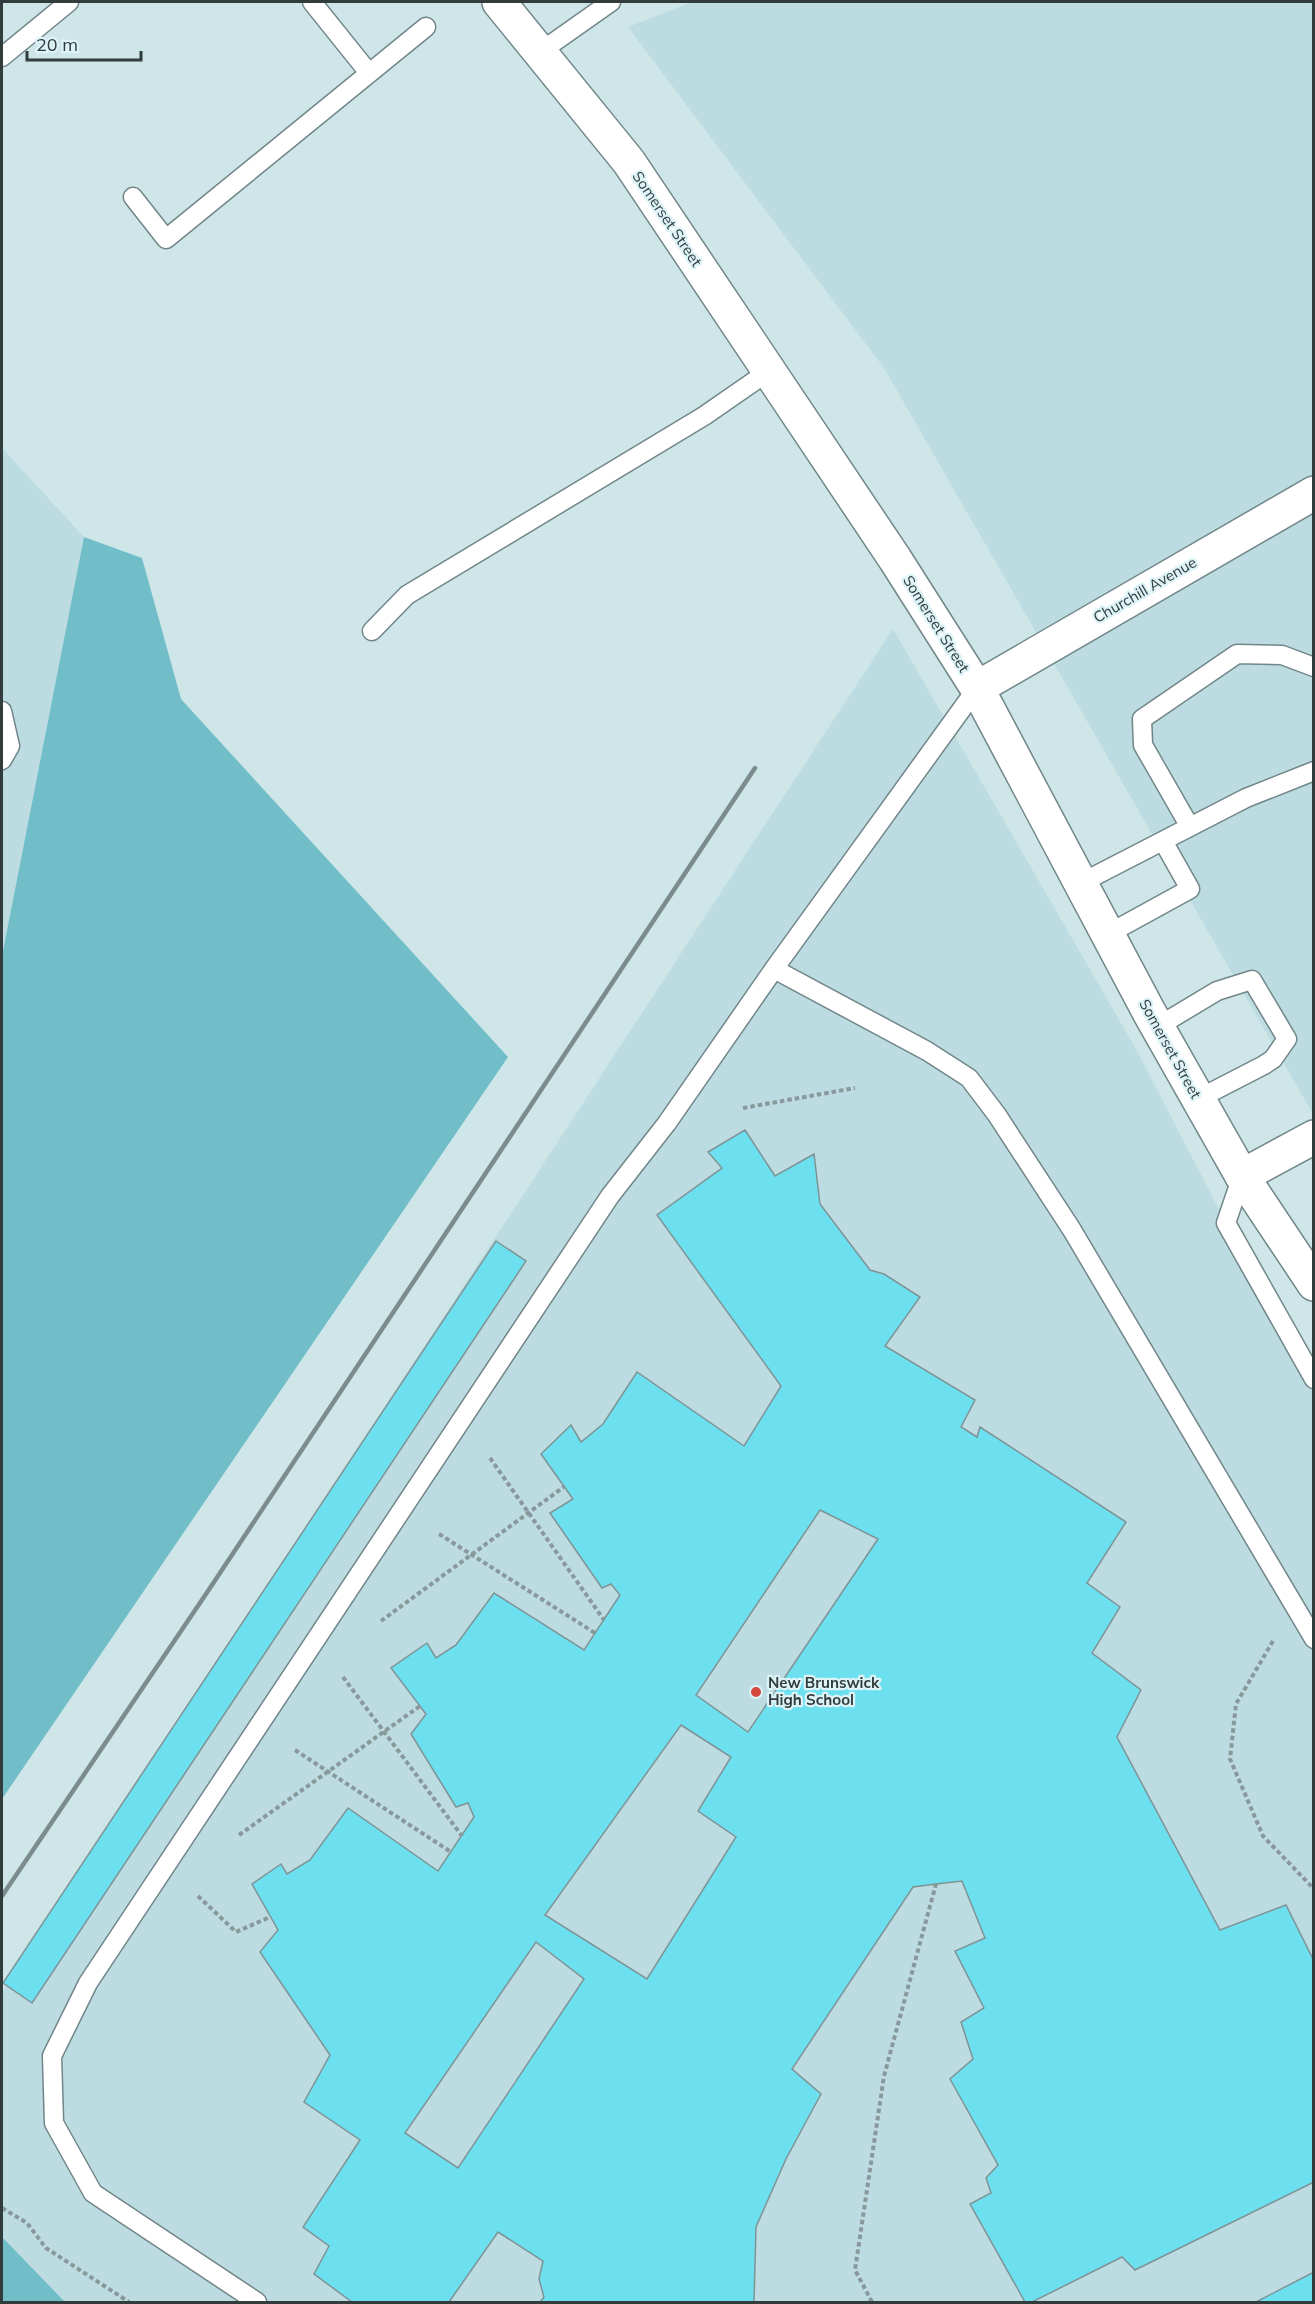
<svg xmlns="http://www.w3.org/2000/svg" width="1315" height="2304" font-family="Mulish,sans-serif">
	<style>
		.built { fill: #bcdce1 }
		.green { fill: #71bec9 }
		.building { fill: #6de0f0; stroke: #7e9396; stroke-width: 1.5; fill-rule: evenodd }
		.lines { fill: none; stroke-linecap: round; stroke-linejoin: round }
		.lane-casing { stroke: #718689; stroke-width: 21 }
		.street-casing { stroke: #718689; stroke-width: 36 }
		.secondary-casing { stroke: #718689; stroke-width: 36 }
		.path { stroke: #88999b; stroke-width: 4; stroke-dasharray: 4.5 3; stroke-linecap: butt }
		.lane { stroke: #fff; stroke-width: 18 }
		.street { stroke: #fff; stroke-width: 33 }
		.secondary { stroke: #fff; stroke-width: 33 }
		.rail { stroke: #7c8c8e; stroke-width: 4.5 }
		.poi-dot { fill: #d6483e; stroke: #dcf3f7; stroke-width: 2 }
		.labels { text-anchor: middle; stroke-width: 4.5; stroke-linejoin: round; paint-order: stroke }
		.street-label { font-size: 15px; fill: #333c3d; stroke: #dcf3f7 }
		.poi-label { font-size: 15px; font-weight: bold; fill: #333c3d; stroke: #dcf3f7; text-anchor: start }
	</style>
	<rect width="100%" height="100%" fill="#cfe6e9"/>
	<path class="built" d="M 692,2 L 1313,2 L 1313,1114 L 884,368 L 628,27 Z
		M 2,448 L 84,537 L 2,956 Z
		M 893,629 L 1136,1049 L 1313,1391 L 1313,2302 L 2,2302 L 2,1992 Z"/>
	<path class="green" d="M 84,537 L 142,558 L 181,699 L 508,1057 L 2,1799 L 2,956 Z
		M 2,2237 L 65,2302 L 2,2302 Z"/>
	<path class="building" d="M 745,1130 L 775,1176 L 814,1154 L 820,1204 L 870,1270 L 884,1274 L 920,1297 L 885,1346 L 975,1400 L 961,1427 L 977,1437 L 980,1427 L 1126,1522 L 1087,1583 L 1120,1607 L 1092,1653 L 1141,1690 L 1117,1737 L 1220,1930 L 1286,1905 L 1314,1961 L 1314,2182 L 1135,2270 L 1122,2257 L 1032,2302 L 1025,2302 L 970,2204 L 991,2193 L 986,2178 L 998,2165 L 950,2079 L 973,2059 L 961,2022 L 984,2008 L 955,1951 L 985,1938 L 962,1881 L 936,1884 L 913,1887 L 792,2069 L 821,2094 L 786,2159 L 756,2227 L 754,2302 L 540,2302 L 544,2297 L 539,2279 L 543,2261 L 498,2232 L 449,2302 L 352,2302 L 314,2274 L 329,2246 L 303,2227 L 360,2140 L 304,2102 L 330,2055 L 260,1952 L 278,1930 L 252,1884 L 281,1864 L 287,1874 L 310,1860 L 348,1808 L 438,1871 L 474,1817 L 468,1803 L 456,1807 L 411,1734 L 426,1714 L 391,1668 L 427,1643 L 436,1658 L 456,1645 L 494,1593 L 584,1650 L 620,1595 L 611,1584 L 602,1588 L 550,1513 L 573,1499 L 541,1454 L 571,1425 L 581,1442 L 603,1424 L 637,1372 L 744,1446 L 781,1386 L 657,1215 L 722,1168 L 708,1152 ZM 820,1510 L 878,1539 L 748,1732 L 696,1695 ZM 681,1725 L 731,1757 L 698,1811 L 736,1837 L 647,1979 L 545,1915 ZM 536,1942 L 584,1979 L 458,2168 L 405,2133 Z
		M 496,1241 L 526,1261 L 32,2003 L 3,1983 Z
		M 1314,2272 L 1314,2302 L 1256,2302 Z"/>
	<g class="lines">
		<defs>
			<path id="lane" d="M 312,2 L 369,73
				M 540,52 L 611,2
				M 2,57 L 69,2
				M 133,197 L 166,239 L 426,27
				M 372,631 L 407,595 L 704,416 L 769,371
				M 2,711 L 10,746 L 2,760
				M 1190,827 L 1143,745 L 1142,719 L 1237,654 L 1282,655 L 1314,667
				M 1081,883 L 1246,798 L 1314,771
				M 1108,934 L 1190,889 L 1163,841
				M 774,969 L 927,1051 L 969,1078 L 997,1115 L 1072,1230 L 1314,1639
				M 1157,1027 L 1217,991 L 1252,980 L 1287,1039 L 1273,1059 L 1264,1065 L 1198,1099
				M 1242,1176 L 1226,1223 L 1314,1379
				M 257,2302 L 93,2193 L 54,2123 L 52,2056 L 88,1983 L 610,1196 L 667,1123 L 774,969 L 977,688"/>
			<path id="street" d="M 977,688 L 1314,493
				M 1242,1176 L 1314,1137"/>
			<path id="secondary" d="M 499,2 L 629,162 L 895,559 L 977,688 L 1149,1012 L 1242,1176 L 1314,1284"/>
		</defs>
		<use href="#lane" class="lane-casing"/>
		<use href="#street" class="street-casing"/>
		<use href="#secondary" class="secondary-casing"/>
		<path class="path" d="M 743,1108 L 855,1088
			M 490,1458 L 604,1620
			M 439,1534 L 595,1633
			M 381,1621 L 565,1486
			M 1273,1641 L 1236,1704 L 1230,1759 L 1263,1836 L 1314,1889
			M 343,1677 L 462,1836
			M 295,1750 L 451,1852
			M 239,1835 L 420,1706
			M 198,1896 L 236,1932 L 270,1917
			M 2,2208 L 27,2223 L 46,2248 L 129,2302
			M 872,2302 L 855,2270 L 884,2076 L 936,1884"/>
		<use href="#lane" class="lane"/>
		<use href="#street" class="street"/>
		<use href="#secondary" class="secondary"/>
		<path class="rail" d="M 2,1896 L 206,1594 L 755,768"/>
	</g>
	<circle class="poi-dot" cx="756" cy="1692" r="6"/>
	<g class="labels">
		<g class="street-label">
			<text transform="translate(667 219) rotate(56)" y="5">Somerset Street</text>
			<text transform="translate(1145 590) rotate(-30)" y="5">Churchill Avenue</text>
			<text transform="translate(936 624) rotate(58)" y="5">Somerset Street</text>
			<text transform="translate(1170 1049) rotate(61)" y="5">Somerset Street</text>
		</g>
		<g class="poi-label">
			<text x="768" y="1688">New Brunswick<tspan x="768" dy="17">High School</tspan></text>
		</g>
	</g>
	<rect width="1315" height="2304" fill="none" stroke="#333c3d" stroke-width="6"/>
	<path d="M27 51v9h114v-9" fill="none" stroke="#333c3d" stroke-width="3"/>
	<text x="36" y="51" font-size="18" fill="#333c3d" stroke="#dcf3f7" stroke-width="4.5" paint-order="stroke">20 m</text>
</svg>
